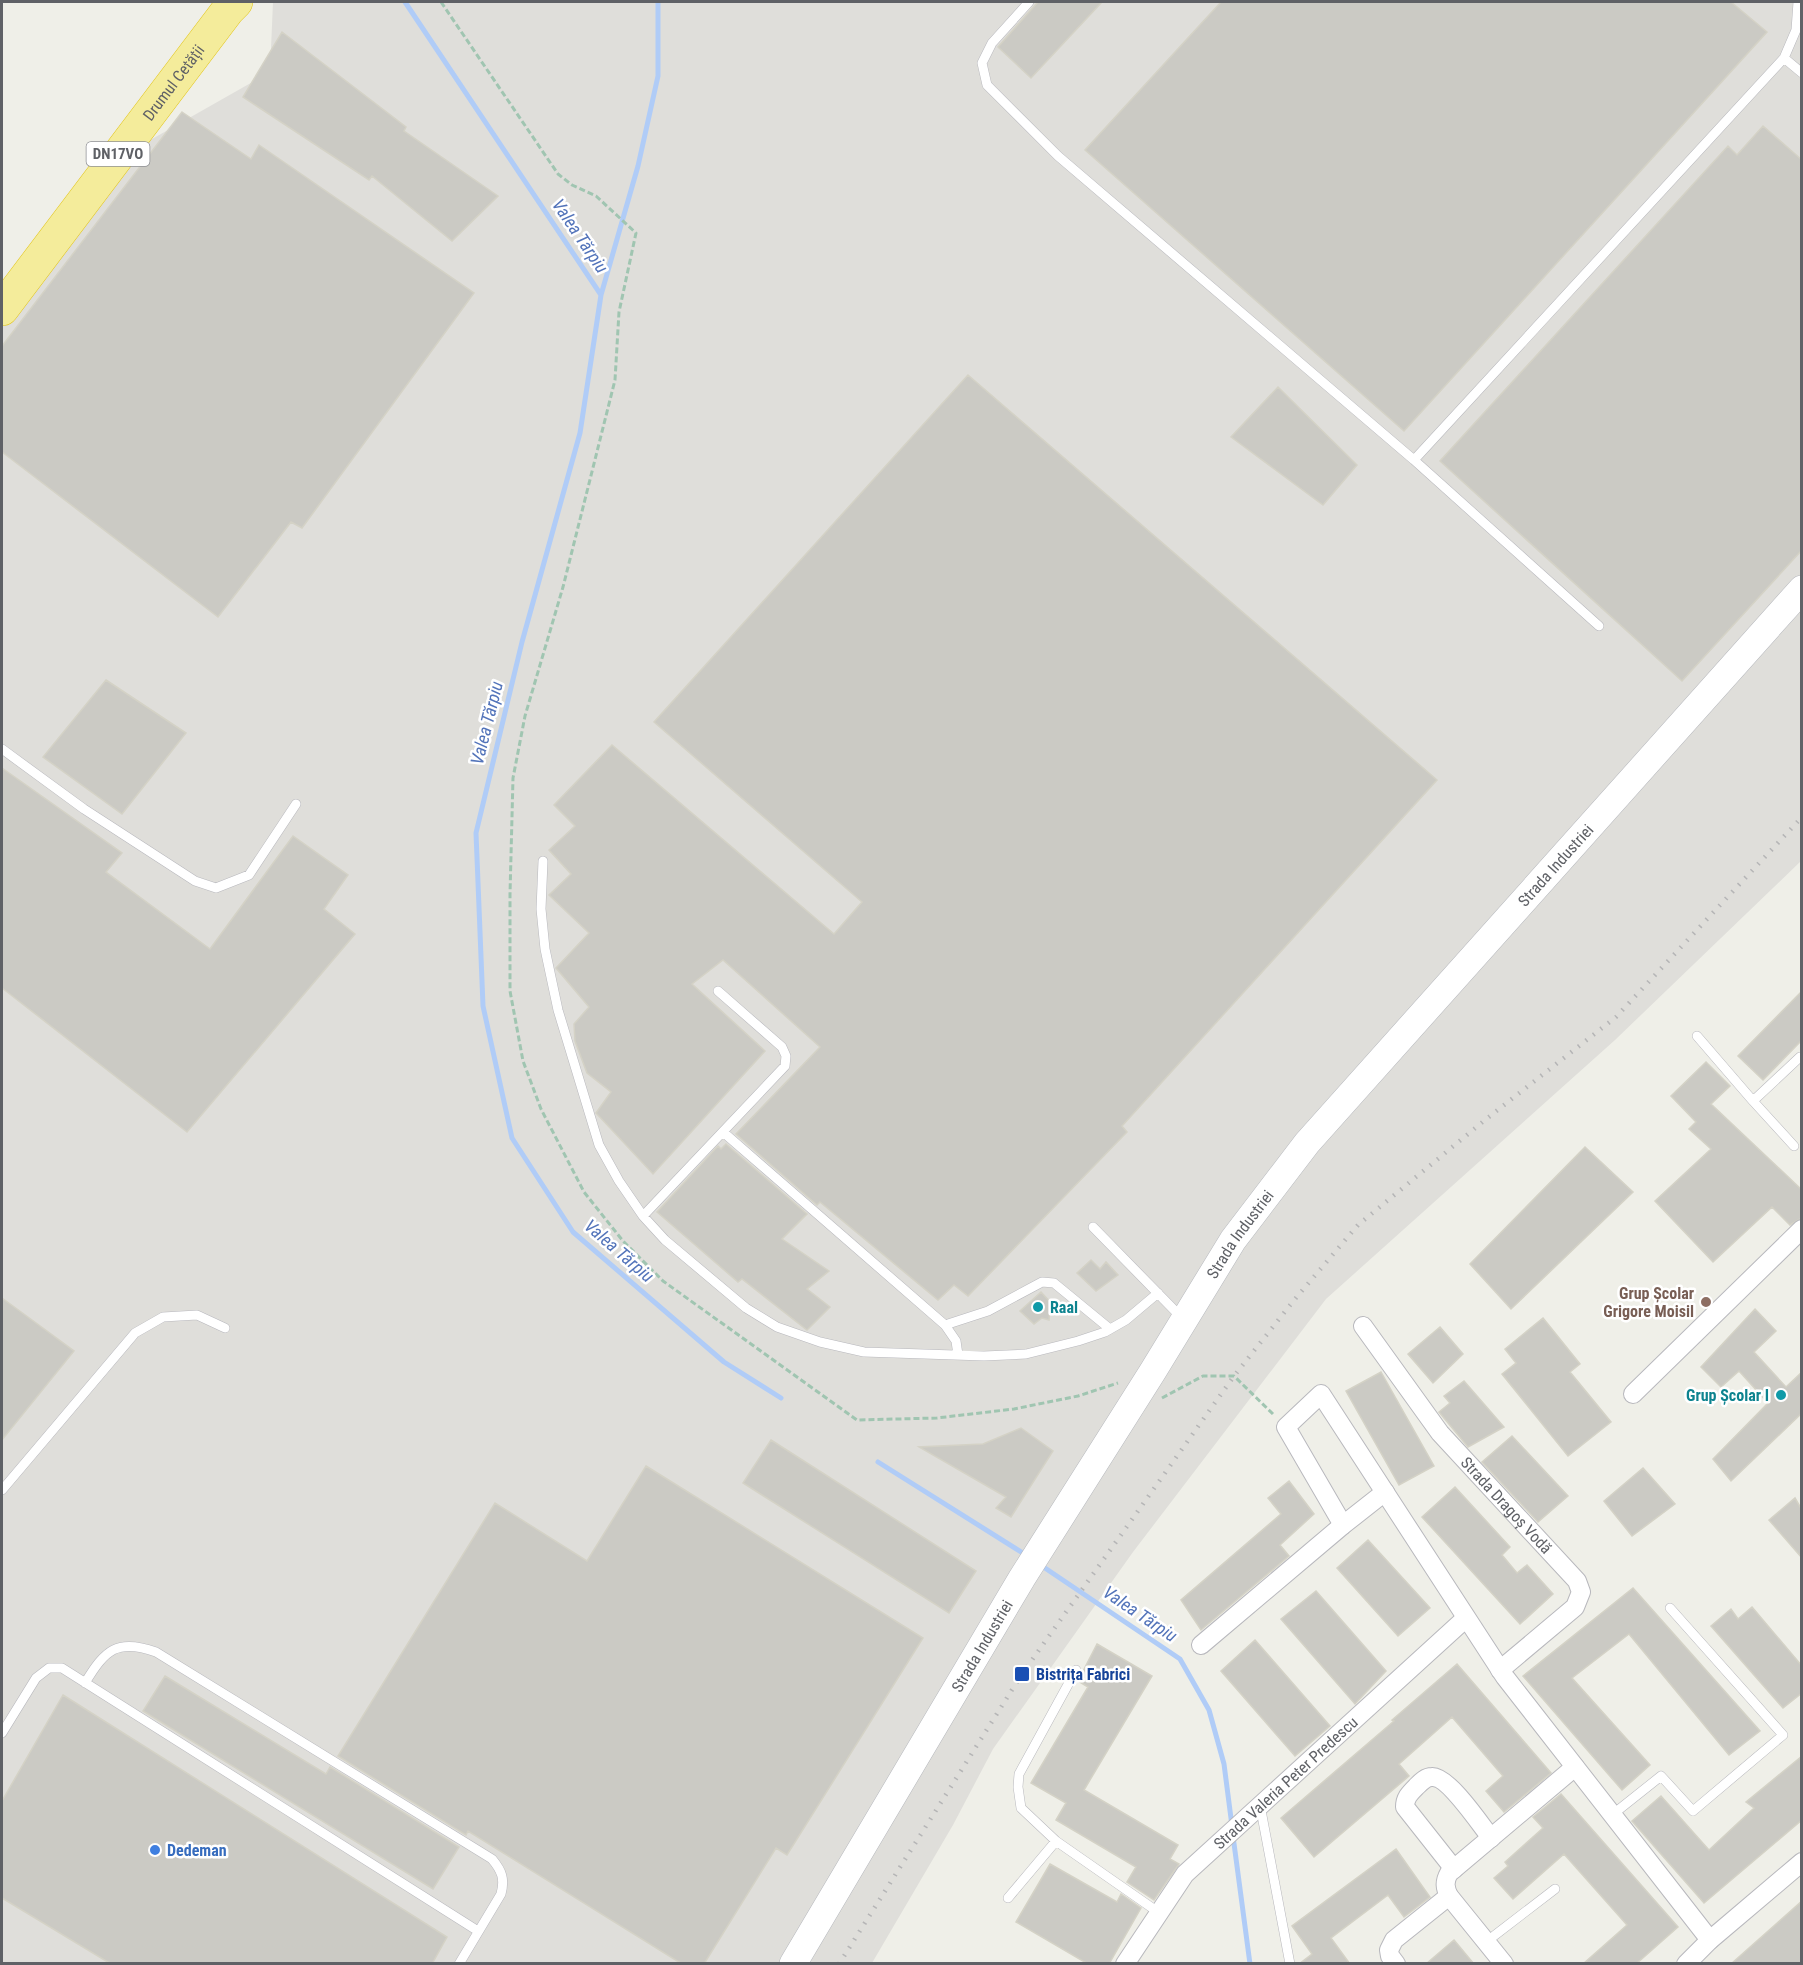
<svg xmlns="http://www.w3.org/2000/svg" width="1803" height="1965" font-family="'Roboto Condensed',sans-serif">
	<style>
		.industrial { fill: #dfdeda }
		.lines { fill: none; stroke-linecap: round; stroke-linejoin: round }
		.stream { stroke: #b0ccf7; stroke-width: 5 }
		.building { fill: #cbcac4; stroke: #d4d2c6; stroke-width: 1.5 }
		.lane-casing { stroke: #b8b8bd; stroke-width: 10 }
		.street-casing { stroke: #b8b8bd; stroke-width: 20 }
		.secondary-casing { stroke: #b6b8bd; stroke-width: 28 }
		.highway-casing { stroke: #e2c416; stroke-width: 34 }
		.path { stroke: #a0c5b1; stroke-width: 3; stroke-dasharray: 6 3; stroke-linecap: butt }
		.lane { stroke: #fff; stroke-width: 9 }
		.street { stroke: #fff; stroke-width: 18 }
		.secondary { stroke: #fff; stroke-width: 27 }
		.highway { stroke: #f4ec9b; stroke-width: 33 }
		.rail { stroke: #b5b5b6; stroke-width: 4.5; stroke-dasharray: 1.5 8; stroke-linecap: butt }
		.education-dot { fill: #8d6e63; stroke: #fff; stroke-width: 2 }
		.culture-dot { fill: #0f9aa8; stroke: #fff; stroke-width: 2 }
		.transit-dot { fill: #1a4fb4; stroke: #fff; stroke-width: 2 }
		.shop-dot { fill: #3f7fe0; stroke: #fff; stroke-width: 2 }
		.labels { text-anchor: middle; stroke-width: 5; stroke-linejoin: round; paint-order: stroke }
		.shield { fill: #fff; stroke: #8f9094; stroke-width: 1.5 }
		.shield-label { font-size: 15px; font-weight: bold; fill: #5f6166 }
		.street-label { font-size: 16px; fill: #5f6166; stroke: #fff }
		.education-label { font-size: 16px; font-weight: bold; fill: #785e54; stroke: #fff; text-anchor: end }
		.culture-label { font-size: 16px; font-weight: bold; fill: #0d838f; stroke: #fff; text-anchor: start }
		.transit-label { font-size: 16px; font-weight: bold; fill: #164399; stroke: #fff; text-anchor: start }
		.shop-label { font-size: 16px; font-weight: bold; fill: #366cbe; stroke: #fff; text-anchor: start }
		.water-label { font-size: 18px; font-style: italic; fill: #5374ba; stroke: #fff }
	</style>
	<rect width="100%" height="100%" fill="#efefe8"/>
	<path class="industrial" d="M 273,2 L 1801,2 L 1801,861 L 1615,1040 L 1326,1299 L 1133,1552 L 993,1749 L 953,1825 L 872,1963 L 2,1964 L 2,287 L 101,168 L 270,72 Z"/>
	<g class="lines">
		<path class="stream" d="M 405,2 L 601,295 L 580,433 L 522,642 L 476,833 L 483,1006 L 512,1138 L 573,1232 L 724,1362 L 781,1398
			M 601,295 L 638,166 L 658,76 L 658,2
			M 878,1462 L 1026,1555
			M 1039,1564 L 1180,1659 L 1209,1710 L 1224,1764 L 1232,1826
			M 1233,1836 L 1250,1964"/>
	</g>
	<path class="building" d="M 1038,2 L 1102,2 L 1031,78 L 998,47 Z
		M 1221,2 L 1731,2 L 1767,32 L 1404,431 L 1085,150 Z
		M 282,32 L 406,127 L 404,131 L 498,196 L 452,241 L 372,176 L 369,180 L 243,97 Z
		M 182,112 L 251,159 L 259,145 L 474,293 L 302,528 L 291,522 L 218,617 L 2,452 L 2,346 Z
		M 1763,126 L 1802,160 L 1802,550 L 1682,681 L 1440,461 L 1728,146 L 1737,155 Z
		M 968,375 L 1437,780 L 1122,1126 L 1127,1132 L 968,1296 L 954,1285 L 938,1300 L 820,1202 L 817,1205 L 736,1134 L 820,1047 L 723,960 L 692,984 L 765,1051 L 653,1174 L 596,1113 L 611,1092 L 587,1073 L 575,1041 L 574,1024 L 589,1007 L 556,968 L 589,933 L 549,895 L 571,874 L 549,850 L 575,826 L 554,805 L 612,745 L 834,934 L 862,902 L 654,722 Z
		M 1278,387 L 1357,465 L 1323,505 L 1231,437 Z
		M 106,680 L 186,733 L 122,814 L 43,757 Z
		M 2,768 L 122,853 L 106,872 L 210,949 L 293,836 L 348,875 L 324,909 L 355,934 L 187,1132 L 2,988 Z
		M 1802,991 L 1802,1040 L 1763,1080 L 1738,1056 Z
		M 1706,1062 L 1730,1086 L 1711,1104 L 1802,1190 L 1802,1218 L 1790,1225 L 1772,1207 L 1713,1262 L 1655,1201 L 1711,1149 L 1689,1129 L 1696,1122 L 1671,1096 Z
		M 726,1144 L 807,1214 L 782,1239 L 829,1271 L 807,1289 L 830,1307 L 807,1330 L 742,1279 L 738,1282 L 657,1212 L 718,1146 L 721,1149 Z
		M 1585,1147 L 1633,1192 L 1511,1309 L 1470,1264 Z
		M 1091,1260 L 1100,1269 L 1106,1262 L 1118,1275 L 1096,1291 L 1077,1273 Z
		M 1041,1292 L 1053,1305 L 1050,1308 L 1049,1320 L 1042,1318 L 1034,1324 L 1020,1311 Z
		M 2,1298 L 74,1351 L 2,1440 Z
		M 1755,1309 L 1776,1331 L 1754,1352 L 1786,1387 L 1802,1372 L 1802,1413 L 1731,1481 L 1713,1459 L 1768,1403 L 1739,1371 L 1721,1387 L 1701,1367 Z
		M 1543,1318 L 1580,1364 L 1570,1372 L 1611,1422 L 1568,1456 L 1502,1374 L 1516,1363 L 1505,1349 Z
		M 1440,1327 L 1463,1354 L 1433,1383 L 1408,1354 Z
		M 1381,1372 L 1434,1466 L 1399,1485 L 1346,1391 Z
		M 1464,1381 L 1504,1427 L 1468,1447 L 1439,1412 L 1450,1403 L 1444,1396 Z
		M 1021,1428 L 1053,1451 L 1011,1517 L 996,1508 L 1006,1497 L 919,1447 L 983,1444 Z
		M 1512,1436 L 1568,1496 L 1538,1522 L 1482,1462 Z
		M 771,1440 L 976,1571 L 949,1613 L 743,1483 Z
		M 646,1466 L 923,1638 L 787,1855 L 776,1848 L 704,1964 L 682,1964 L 468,1831 L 466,1835 L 338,1756 L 495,1503 L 587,1561 Z
		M 1643,1468 L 1675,1504 L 1632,1536 L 1604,1501 Z
		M 1289,1481 L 1314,1514 L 1280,1545 L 1289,1556 L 1201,1630 L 1181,1600 L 1281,1514 L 1268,1498 Z
		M 1455,1487 L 1510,1547 L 1502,1555 L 1517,1573 L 1527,1565 L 1553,1594 L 1520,1624 L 1422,1517 Z
		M 1795,1498 L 1802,1510 L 1802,1558 L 1769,1520 Z
		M 1368,1540 L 1430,1608 L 1398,1636 L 1337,1568 Z
		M 1633,1588 L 1760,1731 L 1729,1755 L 1629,1634 L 1572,1678 L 1650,1765 L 1622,1790 L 1523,1676 Z
		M 1316,1591 L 1386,1671 L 1355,1704 L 1281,1619 Z
		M 1752,1607 L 1802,1666 L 1802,1693 L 1783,1708 L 1711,1626 L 1731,1609 L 1738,1619 Z
		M 1255,1640 L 1330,1726 L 1295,1756 L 1221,1671 Z
		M 1097,1644 L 1152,1676 L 1084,1790 L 1178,1845 L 1170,1859 L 1179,1864 L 1154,1900 L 1127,1882 L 1136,1867 L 1056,1820 L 1066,1803 L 1031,1783 L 1088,1687 L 1078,1681 Z
		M 1457,1664 L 1551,1773 L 1504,1812 L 1486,1791 L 1503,1776 L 1452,1717 L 1399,1764 L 1409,1776 L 1314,1857 L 1281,1818 L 1394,1721 L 1392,1720 Z
		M 165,1676 L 326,1774 L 330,1767 L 459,1847 L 433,1889 L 143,1711 Z
		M 63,1695 L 447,1937 L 432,1964 L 111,1964 L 2,1898 L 2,1801 Z
		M 1802,1756 L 1802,1820 L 1704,1903 L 1632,1821 L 1661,1796 L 1709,1850 L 1754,1808 L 1746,1802 Z
		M 1561,1794 L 1678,1927 L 1636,1964 L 1583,1964 L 1627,1925 L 1564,1854 L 1513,1899 L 1494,1878 L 1508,1866 L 1505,1862 L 1543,1828 L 1533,1817 Z
		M 1396,1849 L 1430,1897 L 1404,1917 L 1388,1895 L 1331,1938 L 1350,1964 L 1299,1964 L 1312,1954 L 1292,1926 Z
		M 1050,1864 L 1117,1902 L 1121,1894 L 1141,1908 L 1109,1964 L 1088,1964 L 1016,1922 Z
		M 1802,1901 L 1802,1964 L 1731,1964 Z
		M 1454,1940 L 1474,1964 L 1426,1964 Z"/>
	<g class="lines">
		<defs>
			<path id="lane" d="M 1029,2 L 992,43 L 982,63 L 987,85 L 1058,156 L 1414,460 L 1599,626
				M 1784,58 L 1802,73
				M 1414,460 L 1784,58 L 1796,30 L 1798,2
				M 2,749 L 84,809 L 195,881 L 216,888 L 249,875 L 296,804
				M 543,861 L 541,909 L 545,949 L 558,1010 L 599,1145 L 619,1181 L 643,1216 L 665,1240 L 746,1308 L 777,1327 L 820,1342 L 864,1352 L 984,1356 L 1026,1354 L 1078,1341 L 1105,1332 L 1126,1320 L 1158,1293
				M 1697,1036 L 1753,1101
				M 723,1132 L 945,1325 L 956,1341 L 958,1355
				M 1794,1146 L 1753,1101 L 1800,1057
				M 643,1216 L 785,1066 L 786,1056 L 782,1047 L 718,991
				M 1093,1227 L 1182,1318
				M 945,1325 L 988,1311 L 1042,1282 L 1054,1283 L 1110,1329
				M 2,1490 L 135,1333 L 163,1317 L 197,1315 L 225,1328
				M 1076,1670 L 1019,1774 L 1018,1787 L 1021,1808 L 1056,1841 L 1158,1912
				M 85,1683 C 105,1650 117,1638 156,1652 L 492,1859 C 502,1871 505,1879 501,1894 L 459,1964
				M 2,1733 L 36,1678 L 49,1668 L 62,1668 L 478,1931
				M 1260,1805 L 1290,1964
				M 1612,1815 L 1661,1776 L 1693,1811 L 1783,1735 L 1670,1608
				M 1008,1898 L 1056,1841
				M 1486,1942 L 1555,1889"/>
			<g id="street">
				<path id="s1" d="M 1363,1326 L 1440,1433 L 1577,1581 L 1581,1592 L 1575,1607 L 1500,1670"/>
				<path d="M 1633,1394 L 1802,1229"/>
				<path d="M 1343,1525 L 1286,1427 L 1321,1394 L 1505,1677 L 1710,1940"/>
				<path d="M 1201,1645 L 1343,1525 L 1385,1492"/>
				<path d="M 1454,1869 L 1405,1807 C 1405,1798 1409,1794 1416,1787 C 1420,1783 1425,1777 1432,1777 C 1448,1776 1481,1825 1491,1838"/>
				<path id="s2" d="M 1125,1964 L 1185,1874 L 1466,1618"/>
				<path d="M 1396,1964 L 1390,1956 L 1389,1950 L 1394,1940 L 1449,1896"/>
				<path d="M 1504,1964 L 1449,1896 C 1445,1888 1444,1882 1449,1873 L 1575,1767"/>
				<path d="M 1686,1964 L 1710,1940 L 1802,1862"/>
			</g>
			<g id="secondary">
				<path id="s3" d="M 793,1964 L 1022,1578 L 1153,1371 L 1233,1240 L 1307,1143 L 1802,589"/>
			</g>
			<g id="highway">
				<path id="s4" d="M 2,309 L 228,10 L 236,2"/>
			</g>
		</defs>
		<use href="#lane" class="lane-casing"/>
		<use href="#street" class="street-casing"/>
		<use href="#secondary" class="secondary-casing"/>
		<use href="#highway" class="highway-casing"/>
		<path class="path" d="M 441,2 L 558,174 L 572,185 L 596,196 L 636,233 L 619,312 L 615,380 L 563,587 L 525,716 L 513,778 L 510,894 L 510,991 L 523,1061 L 541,1109 L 584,1192 L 623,1241 L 663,1281 L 857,1420 L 937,1418 L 1014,1409 L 1078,1396 L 1118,1383
			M 1162,1398 L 1203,1376 L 1234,1376 L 1275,1416"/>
		<use href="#lane" class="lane"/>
		<use href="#street" class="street"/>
		<use href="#secondary" class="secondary"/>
		<use href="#highway" class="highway"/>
		<path class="rail" d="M 839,1964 L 1022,1674 L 1234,1376 L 1295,1299 L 1358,1225 L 1485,1120 L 1616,1017 L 1802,817"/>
	</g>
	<circle class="education-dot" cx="1706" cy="1302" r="6"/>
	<g class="culture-dot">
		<circle cx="1038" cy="1307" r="6"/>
		<circle cx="1781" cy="1395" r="6"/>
	</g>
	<rect class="transit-dot" x="1014" y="1666" width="16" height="16" rx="3"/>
	<circle class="shop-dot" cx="155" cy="1850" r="6"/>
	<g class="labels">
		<rect class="shield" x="86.5" y="142" width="63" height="24" rx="4.5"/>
		<g class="shield-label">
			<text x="118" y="159">DN17VO</text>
		</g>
		<g class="street-label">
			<text dy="6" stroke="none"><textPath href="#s4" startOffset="284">Drumul Cetății</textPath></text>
			<text dy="6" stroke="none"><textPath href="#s3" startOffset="1342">Strada Industriei</textPath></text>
			<text dy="6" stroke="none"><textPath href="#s3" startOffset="856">Strada Industriei</textPath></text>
			<text dy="6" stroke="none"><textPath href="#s1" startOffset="230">Strada Dragoș Vodă</textPath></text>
			<text dy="6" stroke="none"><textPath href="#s3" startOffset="370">Strada Industriei</textPath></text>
			<text dy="6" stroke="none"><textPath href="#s2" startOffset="244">Strada Valeria Peter Predescu</textPath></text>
		</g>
		<g class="education-label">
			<text x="1694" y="1299">Grup Școlar<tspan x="1694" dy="18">Grigore Moisil</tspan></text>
		</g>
		<g class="culture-label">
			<text x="1050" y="1313">Raal</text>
			<text x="1769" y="1401" text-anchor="end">Grup Școlar I</text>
		</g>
		<g class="transit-label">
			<text x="1036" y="1680">Bistrița Fabrici</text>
		</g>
		<g class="shop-label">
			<text x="167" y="1856">Dedeman</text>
		</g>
		<g class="water-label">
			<text transform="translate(580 236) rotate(56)" y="6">Valea Tărpiu</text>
			<text transform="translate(487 723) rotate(-76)" y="6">Valea Tărpiu</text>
			<text transform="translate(619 1251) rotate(41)" y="6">Valea Tărpiu</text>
			<text transform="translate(1140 1614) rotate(34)" y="6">Valea Tărpiu</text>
		</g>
	</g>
	<rect width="1803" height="1965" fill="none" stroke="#5f6166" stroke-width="6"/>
</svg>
